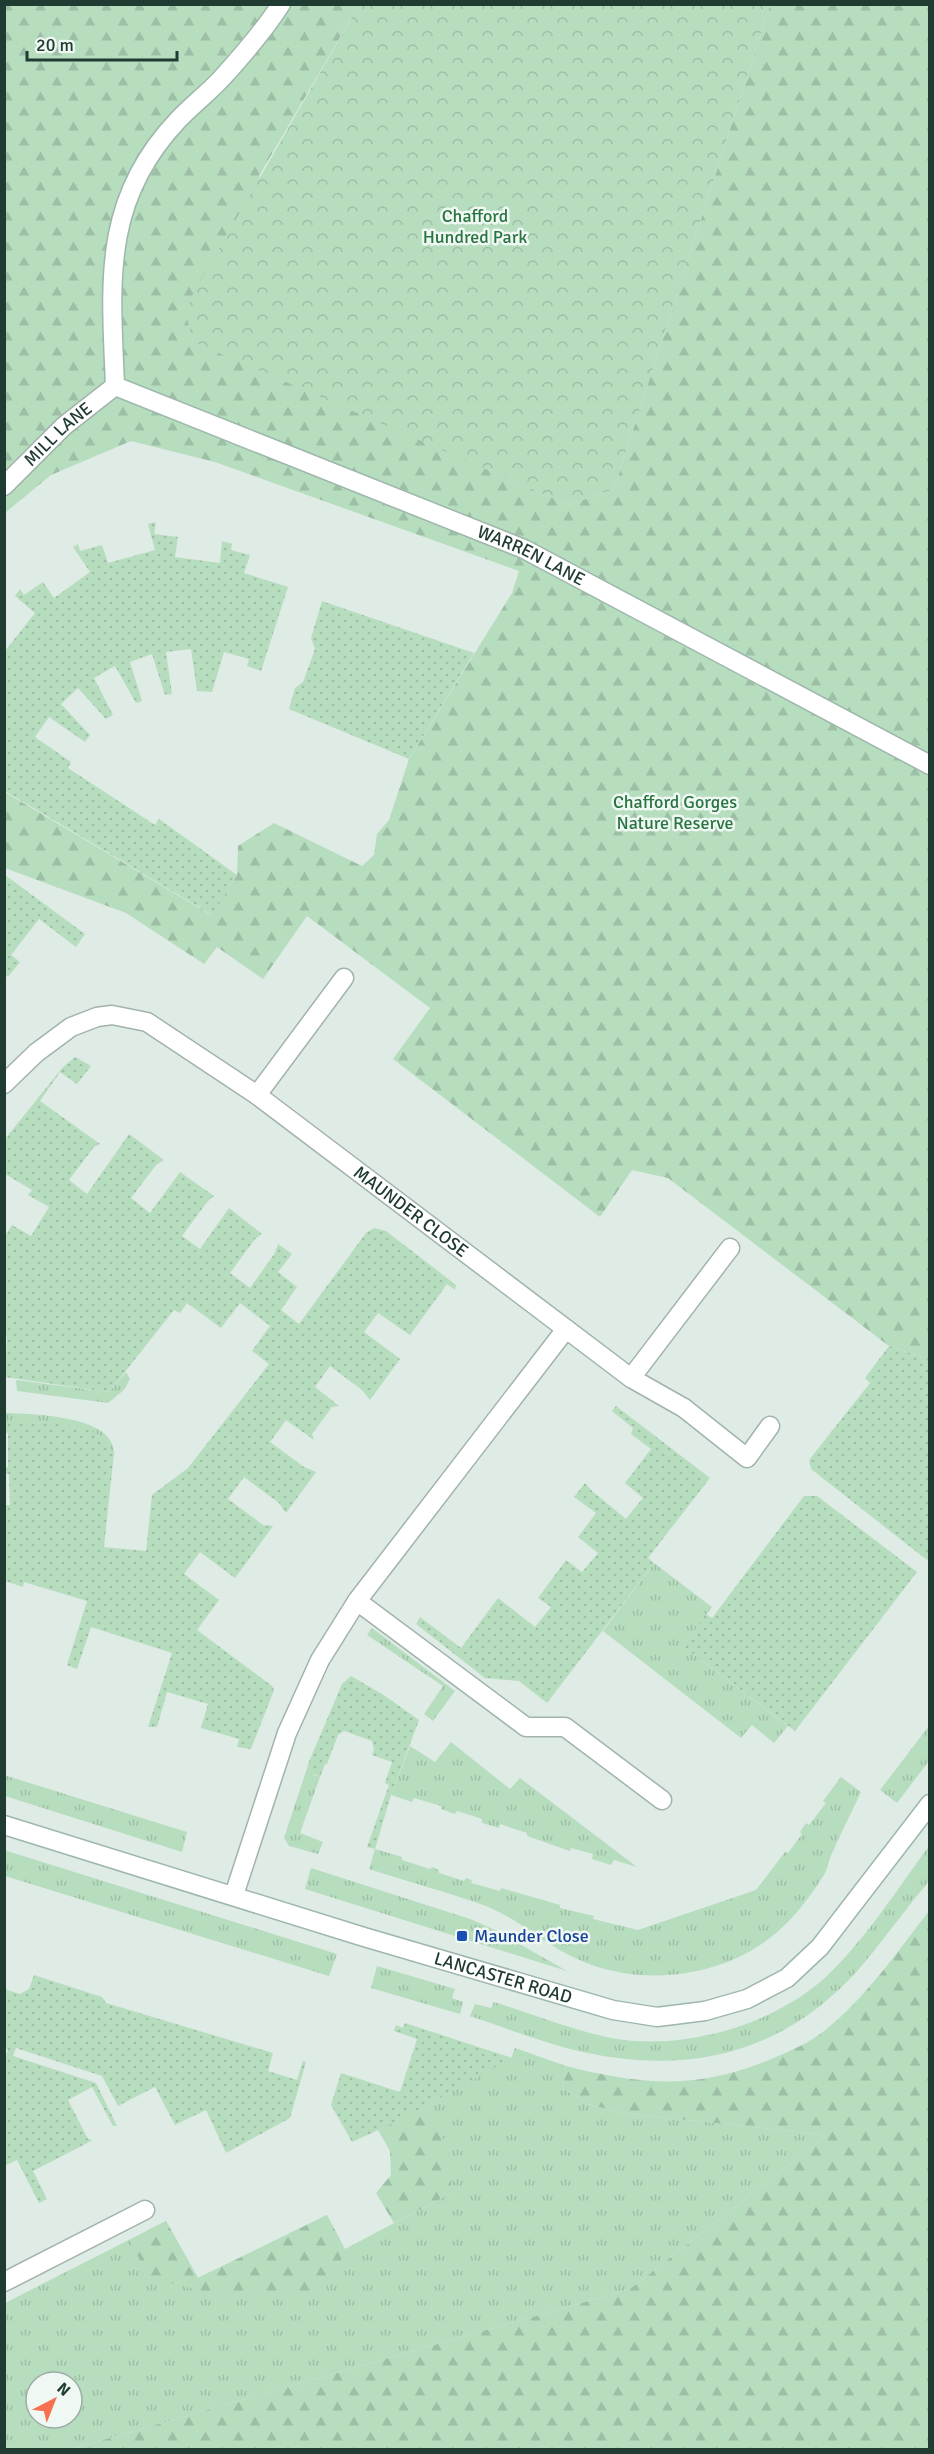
<svg xmlns="http://www.w3.org/2000/svg" width="934" height="2454" font-family="Signika,sans-serif">
	<style>
		.grass { fill: url(#grass-tufts); fill-rule: evenodd }
		.forest { fill: url(#forest-firs) }
		.park { fill: url(#park-crowns) }
		.garden { fill: url(#garden-dots) }
		.lines { fill: none; stroke-linecap: round; stroke-linejoin: round }
		.lane-casing { stroke: #a2b3ac; stroke-width: 21 }
		.street-casing { stroke: #a2b3ac; stroke-width: 21 }
		.secondary-casing { stroke: #9eb7ac; stroke-width: 21 }
		.lane { stroke: #fff; stroke-width: 18 }
		.street { stroke: #fff; stroke-width: 18 }
		.secondary { stroke: #fff; stroke-width: 18 }
		.transit-dot { fill: #1a4fb4; stroke: #f0f8f3; stroke-width: 2 }
		.labels { text-anchor: middle; stroke-width: 5; stroke-linejoin: round; paint-order: stroke }
		.park-label { font-size: 18px; fill: #297441; stroke: #f0f8f3 }
		.street-label { font-size: 18px; fill: #203c32; stroke: #f0f8f3 }
		.transit-label { font-size: 18px; fill: #164399; stroke: #f0f8f3; text-anchor: start }
	</style>
	<defs>
		<pattern id="grass-tufts" width="24" height="20" patternUnits="userSpaceOnUse" patternTransform="scale(1.5)"><rect width="24" height="20" fill="#b7ddbf"/><path d="M3 7l-1-3M5 7V3M7 7l1-3M15 17l-1-3M17 17v-4M19 17l1-3" fill="none" stroke="#9dbfa5"/></pattern>
		<pattern id="forest-firs" width="22" height="20" patternUnits="userSpaceOnUse" patternTransform="scale(1.5)"><rect width="22" height="20" fill="#b7ddbf"/><path d="M5 1l3.5 6h-7zM16 11l3.5 6h-7z" fill="#9dbfa5"/></pattern>
		<pattern id="park-crowns" width="20" height="18" patternUnits="userSpaceOnUse" patternTransform="scale(1.5)"><rect width="20" height="18" fill="#b7ddbf"/><path d="M2 6a3 3 0 1 1 6 0M12 15a3 3 0 1 1 6 0" fill="none" stroke="#9dbfa5"/></pattern>
		<pattern id="garden-dots" width="8" height="8" patternUnits="userSpaceOnUse" patternTransform="scale(1.5)"><rect width="8" height="8" fill="#b7ddbf"/><path d="M2 2h.1M6 6h.1" fill="none" stroke="#9dbfa5" stroke-width="1.8" stroke-linecap="round"/></pattern>
	</defs>
	<rect width="100%" height="100%" fill="#dfebe5"/>
	<path class="grass" d="M 126,1372 L 130,1379 L 124,1390 L 108,1403 L 17,1391 L 16,1380 L 109,1392 Z
		M 4,1413 C 33,1414 118,1415 114,1456 L 92,1432 L 36,1422 L 5,1422 Z
		M 654,1563 L 712,1607 L 683,1646 L 788,1726 L 774,1743 L 752,1725 L 741,1738 L 603,1631 Z
		M 372,1628 L 455,1691 L 433,1721 L 424,1714 L 443,1686 L 367,1635 Z
		M 929,1726 L 929,1761 L 897,1803 L 880,1790 Z
		M 451,1742 L 510,1789 L 520,1778 L 637,1867 L 614,1860 L 611,1865 L 592,1859 L 593,1854 L 571,1848 L 570,1851 L 527,1836 L 527,1833 L 500,1824 L 499,1828 L 482,1823 L 482,1819 L 457,1811 L 455,1814 L 441,1809 L 441,1806 L 414,1798 L 412,1802 L 391,1795 L 410,1746 L 435,1762 Z
		M 310,1759 L 308,1764 L 314,1775 L 320,1777 L 300,1833 L 323,1842 L 318,1854 L 289,1846 L 284,1838 Z
		M 4,1775 L 187,1832 L 182,1852 L 5,1796 Z
		M 841,1777 L 861,1792 C 851,1814 839,1836 830,1858 C 828,1864 827,1870 824,1875 C 810,1897 792,1921 771,1937 C 719,1979 637,1987 577,1959 C 545,1945 519,1919 486,1906 C 448,1892 408,1882 369,1869 L 375,1849 L 402,1857 L 402,1860 L 430,1869 L 432,1867 L 439,1870 L 439,1873 L 464,1881 L 466,1878 L 472,1880 L 471,1883 L 500,1891 L 501,1888 L 560,1905 L 560,1908 L 594,1916 L 593,1919 L 638,1930 L 756,1890 L 785,1852 L 788,1853 L 802,1834 L 800,1832 L 806,1823 L 809,1825 L 826,1803 L 823,1801 Z
		M 929,1846 C 930,1856 932,1870 930,1878 C 928,1884 920,1892 916,1897 C 903,1914 890,1930 877,1947 C 798,2051 694,2080 570,2049 C 536,2040 503,2027 470,2016 L 475,2004 L 491,2008 L 494,2002 C 532,2014 572,2030 611,2038 C 686,2052 782,2023 834,1969 C 870,1932 899,1887 929,1846 Z
		M 4,1850 L 337,1954 L 329,1976 L 5,1876 Z
		M 311,1868 L 470,1919 L 495,1930 L 567,1971 L 305,1889 Z
		M 377,1966 L 455,1989 L 452,1998 L 463,2002 L 460,2014 L 371,1988 Z
		M 515,2048 L 566,2066 L 563,2088 L 588,2104 L 622,2113 L 827,2135 L 630,2289 L 71,2449 L 5,2450 L 5,2303 L 166,2221 L 198,2278 L 327,2215 L 345,2249 L 449,2194 L 398,2121 L 511,2058 ZM 36,2382 L 72,2382 L 72,2418 L 36,2418 Z"/>
	<path class="forest" d="M 5,5 L 359,5 L 259,176 L 355,411 L 569,505 L 614,489 L 770,5 L 929,5 L 929,1363 L 921,1357 L 889,1346 L 668,1178 L 632,1170 L 600,1217 L 393,1059 L 430,1008 L 307,916 L 263,979 L 217,947 L 204,964 L 126,913 L 5,868 L 5,792 L 211,915 L 237,875 L 238,846 L 274,823 L 362,866 L 374,855 L 377,834 L 389,820 L 409,759 L 512,593 L 519,571 L 215,462 L 131,441 L 51,475 L 5,513 Z
		M 929,1911 L 929,2449 L 71,2449 L 630,2289 L 827,2135 L 622,2113 L 588,2104 L 563,2088 L 566,2066 C 645,2086 700,2090 776,2057 C 792,2050 811,2042 824,2031 C 866,1998 897,1952 929,1911 Z
		M 428,2104 C 440,2130 458,2165 449,2194 L 394,2223 L 376,2193 L 391,2175 L 390,2151 L 378,2130 Z
		M 327,2215 L 345,2250 L 337,2270 L 312,2296 L 217,2295 L 148,2277 L 130,2240 L 166,2221 L 198,2278 Z"/>
	<path class="park" d="M 359,5 L 770,5 L 614,489 L 569,505 L 198,344 C 185,325 184,314 194,292 Z"/>
	<path class="garden" d="M 156,522 L 154,534 L 178,537 L 175,557 L 220,563 L 222,541 L 232,544 L 231,550 L 250,555 L 244,573 L 288,587 L 261,671 L 247,666 L 249,659 L 224,652 L 212,692 L 197,691 L 191,649 L 166,652 L 172,694 L 165,695 L 152,654 L 130,662 L 142,701 L 136,703 L 115,666 L 94,678 L 113,715 L 106,719 L 78,688 L 61,704 L 90,735 L 85,742 L 49,717 L 35,737 L 71,762 L 68,768 L 155,825 L 159,819 L 237,875 L 212,915 L 5,791 L 5,651 L 35,613 L 15,596 L 20,589 L 24,595 L 43,582 L 54,598 L 90,572 L 73,547 L 78,544 L 80,551 L 102,545 L 108,563 L 155,550 L 148,524 Z
		M 322,601 L 474,653 L 409,759 L 289,709 L 295,688 L 303,682 L 315,649 L 311,638 Z
		M 5,875 L 85,934 L 76,947 L 39,919 L 11,955 L 20,962 L 8,977 L 4,974 Z
		M 75,1057 L 91,1066 L 77,1084 L 60,1072 L 40,1101 L 100,1144 L 94,1147 L 69,1180 L 87,1194 L 129,1134 L 164,1160 L 156,1165 L 131,1198 L 150,1213 L 180,1172 L 214,1196 L 207,1202 L 182,1236 L 200,1249 L 229,1208 L 262,1234 L 255,1239 L 230,1273 L 250,1288 L 275,1253 L 278,1244 L 292,1254 L 278,1272 L 297,1287 L 281,1310 L 299,1324 L 366,1233 L 374,1228 L 386,1231 L 456,1285 L 455,1290 L 447,1284 L 410,1335 L 378,1313 L 364,1332 L 400,1359 L 370,1400 L 362,1390 L 330,1366 L 315,1387 L 339,1406 L 332,1407 L 312,1434 L 314,1440 L 286,1420 L 270,1442 L 304,1467 L 316,1472 L 286,1513 L 279,1503 L 244,1477 L 228,1499 L 263,1525 L 273,1526 L 235,1578 L 200,1552 L 184,1574 L 219,1600 L 197,1630 L 272,1686 L 274,1690 L 251,1749 L 237,1747 L 239,1739 L 201,1728 L 208,1704 L 167,1692 L 157,1727 L 148,1727 L 172,1653 L 91,1627 L 77,1669 L 67,1665 L 87,1601 L 24,1582 L 23,1587 L 5,1581 L 5,1505 L 10,1505 L 9,1474 L 5,1473 L 5,1468 L 8,1467 L 8,1433 L 5,1432 L 5,1422 C 28,1421 79,1423 99,1435 C 105,1439 110,1447 114,1453 L 104,1547 L 146,1551 L 152,1495 L 188,1468 L 269,1364 L 252,1351 L 270,1326 L 240,1303 L 221,1328 L 187,1303 L 180,1313 L 174,1310 L 109,1392 L 5,1377 L 7,1337 L 4,1336 L 5,1236 L 12,1225 L 31,1236 L 49,1207 L 28,1195 L 32,1190 L 5,1174 L 5,1139 L 63,1067 Z
		M 889,1346 L 921,1357 L 929,1363 L 930,1557 L 927,1560 L 811,1469 L 809,1460 L 870,1383 L 865,1378 Z
		M 616,1406 L 710,1478 L 648,1558 L 654,1563 L 547,1703 L 519,1681 L 485,1678 L 416,1624 L 420,1617 L 461,1648 L 498,1598 L 535,1627 L 551,1607 L 538,1598 L 566,1560 L 582,1572 L 598,1553 L 578,1537 L 596,1513 L 574,1497 L 585,1483 L 592,1491 L 626,1519 L 643,1498 L 625,1483 L 651,1449 L 631,1434 L 633,1428 L 612,1411 Z
		M 804,1496 L 817,1496 L 917,1572 L 795,1731 L 683,1646 L 706,1614 L 712,1618 Z
		M 351,1676 L 382,1694 L 419,1720 L 391,1795 L 375,1849 L 367,1847 L 389,1785 L 385,1783 L 392,1762 L 372,1755 L 374,1750 L 372,1741 L 344,1731 L 338,1735 L 327,1764 L 325,1764 L 320,1777 L 312,1773 L 308,1764 L 342,1684 Z
		M 34,1975 L 102,1997 L 106,2003 L 273,2053 L 268,2071 L 297,2080 L 303,2061 L 306,2062 L 290,2118 L 226,2153 L 206,2110 L 175,2125 L 155,2087 L 118,2106 L 102,2076 L 16,2048 L 13,2056 L 96,2083 L 117,2126 L 113,2126 L 92,2087 L 68,2100 L 88,2139 L 93,2140 L 33,2171 L 47,2199 L 39,2203 L 17,2160 L 4,2166 L 4,2061 L 8,2050 L 5,2048 L 5,1984 L 7,1990 L 20,1994 L 29,1989 Z
		M 405,2023 L 512,2058 L 398,2121 L 352,2142 L 331,2105 L 341,2073 L 400,2092 L 417,2039 L 394,2031 L 396,2025 L 403,2028 Z"/>
	<g class="lines">
		<defs>
			<path id="lane" d="M 257,1095 L 344,978
				M 631,1378 L 730,1248
				M 684,1408 L 747,1458 L 770,1426
				M 357,1601 L 526,1727 L 565,1727 L 662,1800
				M 4,2282 L 145,2210"/>
			<g id="street">
				<path id="s1" d="M 4,486 L 64,426 L 115,386"/>
				<path id="s2" d="M 4,1084 L 36,1053 L 71,1027 L 97,1017 L 112,1015 L 147,1022 L 257,1095 L 631,1378 L 684,1408"/>
				<path d="M 234,1895 L 287,1733 L 320,1660 L 357,1601 L 566,1329"/>
			</g>
			<g id="secondary">
				<path id="s3" d="M 281,4 C 264,31 242,56 221,79 C 207,94 191,106 178,120 C 101,201 111,284 115,386 L 524,549 L 930,765"/>
				<path id="s4" d="M 4,1825 L 364,1937 L 613,2010 L 657,2017 L 705,2011 L 747,1999 L 787,1978 L 820,1947 L 930,1804"/>
			</g>
		</defs>
		<use href="#lane" class="lane-casing"/>
		<use href="#street" class="street-casing"/>
		<use href="#secondary" class="secondary-casing"/>
		<use href="#lane" class="lane"/>
		<use href="#street" class="street"/>
		<use href="#secondary" class="secondary"/>
	</g>
	<rect class="transit-dot" x="456" y="1930" width="12" height="12" rx="3"/>
	<g class="labels">
		<g class="park-label">
			<text x="475" y="222">Chafford<tspan x="475" dy="21">Hundred Park</tspan></text>
			<text x="675" y="808">Chafford Gorges<tspan x="675" dy="21">Nature Reserve</tspan></text>
		</g>
		<g class="street-label">
			<text dy="6" stroke="none"><textPath href="#s1" startOffset="75">MILL LANE</textPath></text>
			<text dy="6" stroke="none"><textPath href="#s3" startOffset="888">WARREN LANE</textPath></text>
			<text dy="6" stroke="none"><textPath href="#s2" startOffset="492">MAUNDER CLOSE</textPath></text>
			<text dy="6" stroke="none"><textPath href="#s4" startOffset="522">LANCASTER ROAD</textPath></text>
		</g>
		<g class="transit-label">
			<text x="474" y="1942">Maunder Close</text>
		</g>
	</g>
	<rect width="934" height="2454" fill="none" stroke="#203c32" stroke-width="12"/>
	<g transform="translate(54 2400) rotate(42)"><circle r="28" fill="#f0f8f3" stroke="#9dada6" stroke-width="1.5"/>
	<path d="M0-4.5L10 22L0 15L-10 22Z" fill="#f77052"/>
	<text y="-9" font-size="16" font-weight="bold" text-anchor="middle" fill="#203c32">N</text>
	</g>
	<path d="M27 51v9h150v-9" fill="none" stroke="#203c32" stroke-width="3"/>
	<text x="36" y="51" font-size="18" fill="#203c32" stroke="#f0f8f3" stroke-width="4.5" paint-order="stroke">20 m</text>
</svg>
